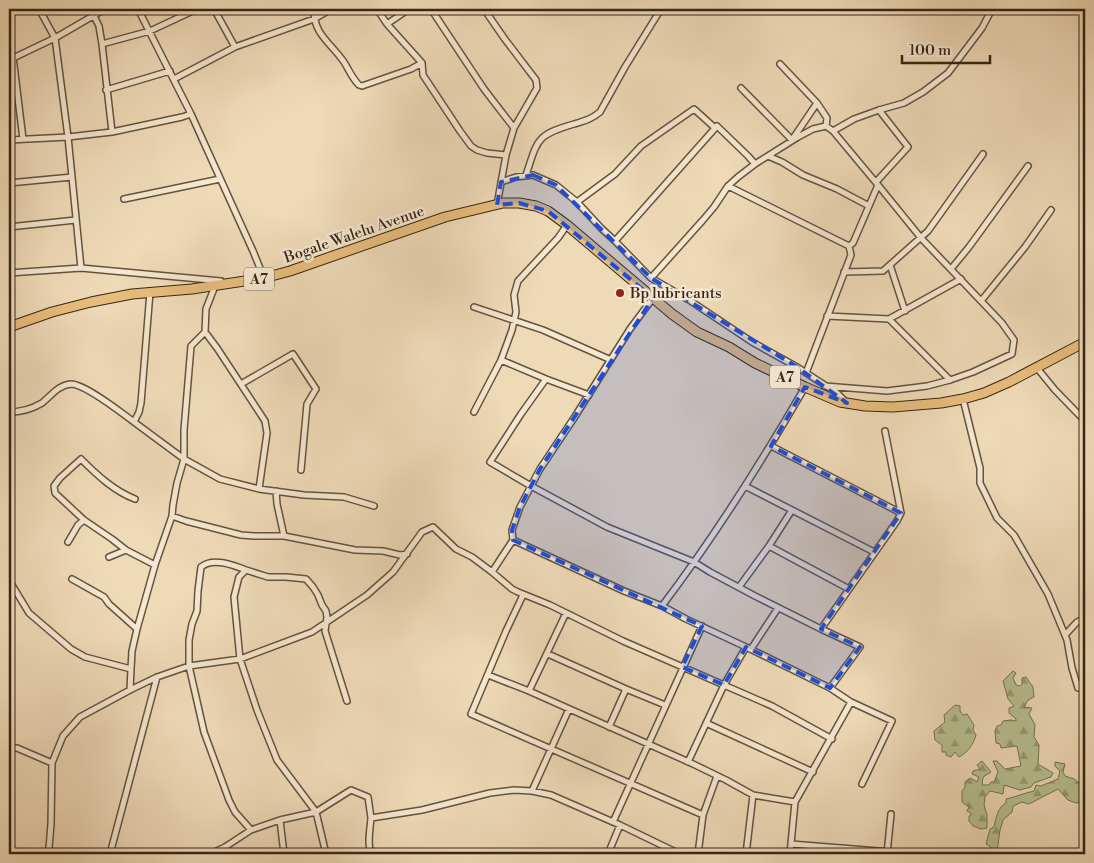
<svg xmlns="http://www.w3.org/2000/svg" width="1094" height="863" font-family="'Libre Bodoni',serif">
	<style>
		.forest { fill: url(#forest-firs); stroke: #767452 }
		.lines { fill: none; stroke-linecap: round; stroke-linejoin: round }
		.minor-casing { stroke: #64543c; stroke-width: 8 }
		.trunk-casing { stroke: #362713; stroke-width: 11 }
		.minor { stroke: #f5e7d1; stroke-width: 5 }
		.trunk { stroke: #e8bd7c; stroke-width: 9 }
		.marked { fill: #1d4ed8; fill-opacity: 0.2; stroke: #1d4ed8; stroke-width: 4; stroke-dasharray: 10 6; stroke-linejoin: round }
		.poi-dot { fill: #8f2418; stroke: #f5e7d1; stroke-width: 2 }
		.labels { text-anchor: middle; stroke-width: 5; stroke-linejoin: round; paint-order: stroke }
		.shield { fill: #f5e7d1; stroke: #6f614c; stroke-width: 1 }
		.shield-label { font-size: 14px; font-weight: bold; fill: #362713 }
		.street-label { font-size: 15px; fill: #362713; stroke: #f5e7d1 }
		.poi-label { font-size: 15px; fill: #362713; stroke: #f5e7d1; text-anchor: start }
	</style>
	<defs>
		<pattern id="forest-firs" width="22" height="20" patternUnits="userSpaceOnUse" patternTransform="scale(1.25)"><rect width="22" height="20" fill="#b7c090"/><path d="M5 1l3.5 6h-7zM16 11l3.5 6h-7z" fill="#969c74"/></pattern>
	</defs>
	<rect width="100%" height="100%" fill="#efdab8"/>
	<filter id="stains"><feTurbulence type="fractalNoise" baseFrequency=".004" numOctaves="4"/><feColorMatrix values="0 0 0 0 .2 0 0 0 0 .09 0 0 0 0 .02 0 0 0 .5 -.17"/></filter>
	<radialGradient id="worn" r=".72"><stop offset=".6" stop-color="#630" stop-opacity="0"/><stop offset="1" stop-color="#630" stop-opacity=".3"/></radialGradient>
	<path class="forest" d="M 1013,671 L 1016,673 L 1013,678 L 1016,685 L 1020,686 L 1022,684 L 1022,678 L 1026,677 L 1033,687 L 1034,697 L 1028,700 L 1024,707 L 1032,708 L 1029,714 L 1035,725 L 1034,737 L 1039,745 L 1038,764 L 1053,773 L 1051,777 L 1034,783 L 1031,787 L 1020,790 L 1004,785 L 1003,794 L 990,791 L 985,797 L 984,805 L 987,815 L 987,828 L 981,829 L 973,826 L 969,821 L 969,816 L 971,815 L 971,813 L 967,811 L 969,807 L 962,802 L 962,791 L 965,787 L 965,782 L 970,778 L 977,782 L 979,777 L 972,774 L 973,771 L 980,769 L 977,765 L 982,761 L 991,772 L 983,777 L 982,785 L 989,785 L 991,782 L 994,782 L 998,772 L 993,761 L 997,761 L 1005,769 L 1021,766 L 1017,746 L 1001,748 L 1000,744 L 996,743 L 995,731 L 997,726 L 1001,725 L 1003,721 L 1011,720 L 1016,721 L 1016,719 L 1009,713 L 1009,708 L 1014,706 L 1008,699 L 1003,681 Z
		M 955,705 L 960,706 L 960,711 L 963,715 L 967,714 L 974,725 L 973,730 L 976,735 C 973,745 968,752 959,757 L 955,752 L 951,757 L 946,755 L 946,752 L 942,752 L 942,745 L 935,740 L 934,731 L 945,722 L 944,715 Z
		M 1055,762 L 1065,764 L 1063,772 L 1065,776 L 1074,779 L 1082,785 L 1081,802 L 1076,803 L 1068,800 L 1058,789 L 1029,804 L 1022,802 L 1013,806 L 1012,812 L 1003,820 L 1000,830 L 997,852 L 994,854 L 991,847 L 986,844 L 990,829 L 994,827 C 996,819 997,808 1006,803 L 1006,799 C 1016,797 1024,793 1034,791 L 1036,785 L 1041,786 L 1058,779 L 1060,771 L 1055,766 Z"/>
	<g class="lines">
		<defs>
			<path id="minor" d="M 39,9 L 55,38 L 68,137 L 81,268
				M 138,9 L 191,114 L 253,251 L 264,278
				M 214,9 L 235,47
				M 314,9 C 313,34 331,43 344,62 C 349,70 352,78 359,85 L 362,86 L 411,69 L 422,63
				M 377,9 L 387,24 L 422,63 L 423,75 L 460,131 L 471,146 L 477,150 L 487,153 L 506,155
				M 431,9 L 484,89 L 514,128
				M 484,9 L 504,38 L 536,80 L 537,88 L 514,128 L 506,155 L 497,205
				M 94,16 L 99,26 L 102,44 L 112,132
				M 387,24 L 409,9
				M 102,44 L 150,31 L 197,9
				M 13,57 L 23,139
				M 9,60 L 55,38 L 105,9
				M 780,64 L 817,103 L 827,118 L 826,126
				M 174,79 L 235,47 L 314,19 L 331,9
				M 741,88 L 792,140 L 817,103
				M 106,90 L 170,71
				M 833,131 L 854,119 L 879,110 L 904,103 L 923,92 L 948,73 L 982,28 L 992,9
				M 9,140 L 68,137 L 112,132 L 182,117 L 191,114
				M 768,156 L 782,162 L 803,175 L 837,189 L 869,206
				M 526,175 C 538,139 536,135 574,124 C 584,121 592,119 600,112 L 625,67 L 661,9
				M 501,182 L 516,177 L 533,175 L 556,185 L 577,202 L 601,228 L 615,241 L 651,278 L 689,300 L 752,342 L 797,367 L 837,393 L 847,403
				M 876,182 L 908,147 L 879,110
				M 9,183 L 72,177
				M 728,186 L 849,246 L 851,255 L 806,373
				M 124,199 L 220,179
				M 577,202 L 615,174 L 641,146 L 694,109 L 715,128
				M 567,225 L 558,238 L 518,281 L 514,295 L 516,312 L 512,330 L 501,360 L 546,379 L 521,414 L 490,462 L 531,486 L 607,527 L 694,562 L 710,572 L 755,596 L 821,629
				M 9,227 L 76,220
				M 615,241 L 717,126 L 748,156 L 755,164
				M 849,246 L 853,243 L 878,185
				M 890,265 L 905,311
				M 951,269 L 969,247 L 1028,166
				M 844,272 L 883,271 L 928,231 L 983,154
				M 9,273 L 81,268 L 221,281
				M 651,278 L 703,220 L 714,207 L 728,186 L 738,177 L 755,164 L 798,137 L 813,129 L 826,126 L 833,131 L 878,185 L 921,238 L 1002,323 L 1014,340 L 1012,354 L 973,372 L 950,380 L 927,386 L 887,391 L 825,386
				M 150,292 L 141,403 L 139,412 L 134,422 L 184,459 L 220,479 L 259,489 L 304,495 L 344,497 L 374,506
				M 981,301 L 1025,247 L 1051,210
				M 474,307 L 543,330 L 611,360
				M 827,316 L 889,319 L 961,279
				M 889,319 L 950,380
				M 205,332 L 217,348 L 265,421 L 267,433 L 259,489
				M 1037,368 L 1055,390 L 1085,421
				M 546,379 L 589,395
				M 241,384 L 293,354 L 316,389 L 307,404 L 301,470
				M 963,399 L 980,468 L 980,483 L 997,518 L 1014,535 L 1048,594 L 1067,640 L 1072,668 L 1078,688
				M 9,412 C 20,412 32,409 42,403 C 51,396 58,385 71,384 C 85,384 122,413 134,422
				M 474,412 L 501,360
				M 771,446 L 901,513
				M 745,486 L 874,552
				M 276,491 L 277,504 L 284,536 L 355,550 L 383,551 L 400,555 L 407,554
				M 135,499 C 114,491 97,475 81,459 L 60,478 L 54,486 L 55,493 L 84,520 L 112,539 L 126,550 L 155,565
				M 172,516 L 186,521 L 241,535 L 254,536 L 284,536
				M 513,540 L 512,530 L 520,507 L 540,469 L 574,418 L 630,329 L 653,298
				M 68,542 L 78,525 L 84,520
				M 769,546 L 849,589
				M 109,557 L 126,550
				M 246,570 C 233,565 213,557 201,567 L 198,591 L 197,611 L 192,624 L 189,640 L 189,666 L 204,732 L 229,800 L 235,812 L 251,830
				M 492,572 L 512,589 L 518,592 L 550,605 L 623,641 L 772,706 L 832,739
				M 72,579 L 104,597 L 109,604 L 137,629
				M 9,580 L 29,613 L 71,649 L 85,657 L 131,669 L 130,690
				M 739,587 L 769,546 L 792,510
				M 523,595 L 506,631 L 471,714 L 703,815
				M 662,606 C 715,536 761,463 805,387
				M 1065,635 L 1077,622 L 1085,618
				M 751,649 L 778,608
				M 548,654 L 626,689 L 665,705
				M 131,669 L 132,651 L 137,629 L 155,565 L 172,516 L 173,505 L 177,483 L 184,459 L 184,430 L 191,346 L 205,332 L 206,309 L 215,286
				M 488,675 L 529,691 L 691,763 L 726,780 L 753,795 L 795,802
				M 529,691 L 566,613
				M 851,702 L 892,721 L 862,784
				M 706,723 L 813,772
				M 609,727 L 626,689
				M 9,748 L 17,748 L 52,763
				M 688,762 L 724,685 L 746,647 L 830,688
				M 532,791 L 569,709
				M 280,820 L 284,854
				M 613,822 L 702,626
				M 791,844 L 916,854
				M 225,847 L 227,854
				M 47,854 L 49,848 L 51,824 L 52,763 L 63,736 L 80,717 L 130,690 L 157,677 L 189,666 L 240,659 L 312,632 L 367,595 L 393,572 L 422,532 L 433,527 L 456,549 L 472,557 L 492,572 L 513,540 L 624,591 L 662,606 L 686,619 L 746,647
				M 110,854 L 157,677
				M 210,854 L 225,847 L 251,830 L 280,820 L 316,812 L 351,790 L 368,797 L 371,818 L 422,810 L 490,793 L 514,790 L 532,791 L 551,795 L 620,825 L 680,854
				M 326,854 L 316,812 L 277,760 L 257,710 L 240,659 L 234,597 L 239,577 L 246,570 L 268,577 L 286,577 L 306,579 L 313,587 L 318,595 L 322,605 L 326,611 L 327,617 L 325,631 L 347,701
				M 371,854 C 367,843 370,830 371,818
				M 608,854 L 620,825
				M 698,854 L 703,815 L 717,776
				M 746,854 L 753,795
				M 790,854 L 795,802 L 851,702 L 830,688 L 860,647 L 821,629 L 897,521 L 901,513 L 885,431
				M 887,854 L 891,814"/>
			<path id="trunk" d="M 9,327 L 52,312 L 91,302 L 132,294 L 192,289 L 264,278 L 290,271 L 445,217 L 503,203 L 519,203 L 536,206 L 548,211 L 567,225 L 672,314 L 697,332 L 729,347 L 755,363 L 805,387 L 840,402 L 865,406 L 893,407 L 941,403 L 963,399 L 984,393 L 1009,382 L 1085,342"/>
		</defs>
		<use href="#minor" class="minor-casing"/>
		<use href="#trunk" class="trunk-casing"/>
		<use href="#minor" class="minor"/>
		<use href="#trunk" class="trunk"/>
	</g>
	<path class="marked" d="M 533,175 L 556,185 L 651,278 L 797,367 L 847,403 L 805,387 L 771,446 L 901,513 L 821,629 L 860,647 L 830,688 L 746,647 L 724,685 L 682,667 L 702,626 L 513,540 L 512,530 L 520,507 L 540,469 L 653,298 L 548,211 L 519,203 L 497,205 L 501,182 Z"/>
	<circle class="poi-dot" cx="620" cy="293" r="5"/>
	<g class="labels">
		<g class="shield">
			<rect x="244" y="267.5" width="30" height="23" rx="4"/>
			<rect x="770" y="365.5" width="30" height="23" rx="4"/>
		</g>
		<g class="shield-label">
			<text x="259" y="284">A7</text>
			<text x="785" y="382">A7</text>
		</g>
		<g class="street-label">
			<text transform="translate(354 234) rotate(-19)" y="5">Bogale Walelu Avenue</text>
		</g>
		<g class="poi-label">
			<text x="630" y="298">Bp lubricants</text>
		</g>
	</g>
	<rect width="1094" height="863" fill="none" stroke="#efdab8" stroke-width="30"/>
	<rect x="10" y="10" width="1074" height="843" fill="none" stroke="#362713" stroke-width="2.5"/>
	<rect x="15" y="15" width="1064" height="833" fill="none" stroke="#362713"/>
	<path d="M902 55v8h88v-8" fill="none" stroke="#362713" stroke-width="2.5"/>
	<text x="909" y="55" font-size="15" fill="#362713" stroke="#f5e7d1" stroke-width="4" paint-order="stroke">100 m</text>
	<rect width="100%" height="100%" filter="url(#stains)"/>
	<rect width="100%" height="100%" fill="url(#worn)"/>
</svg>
